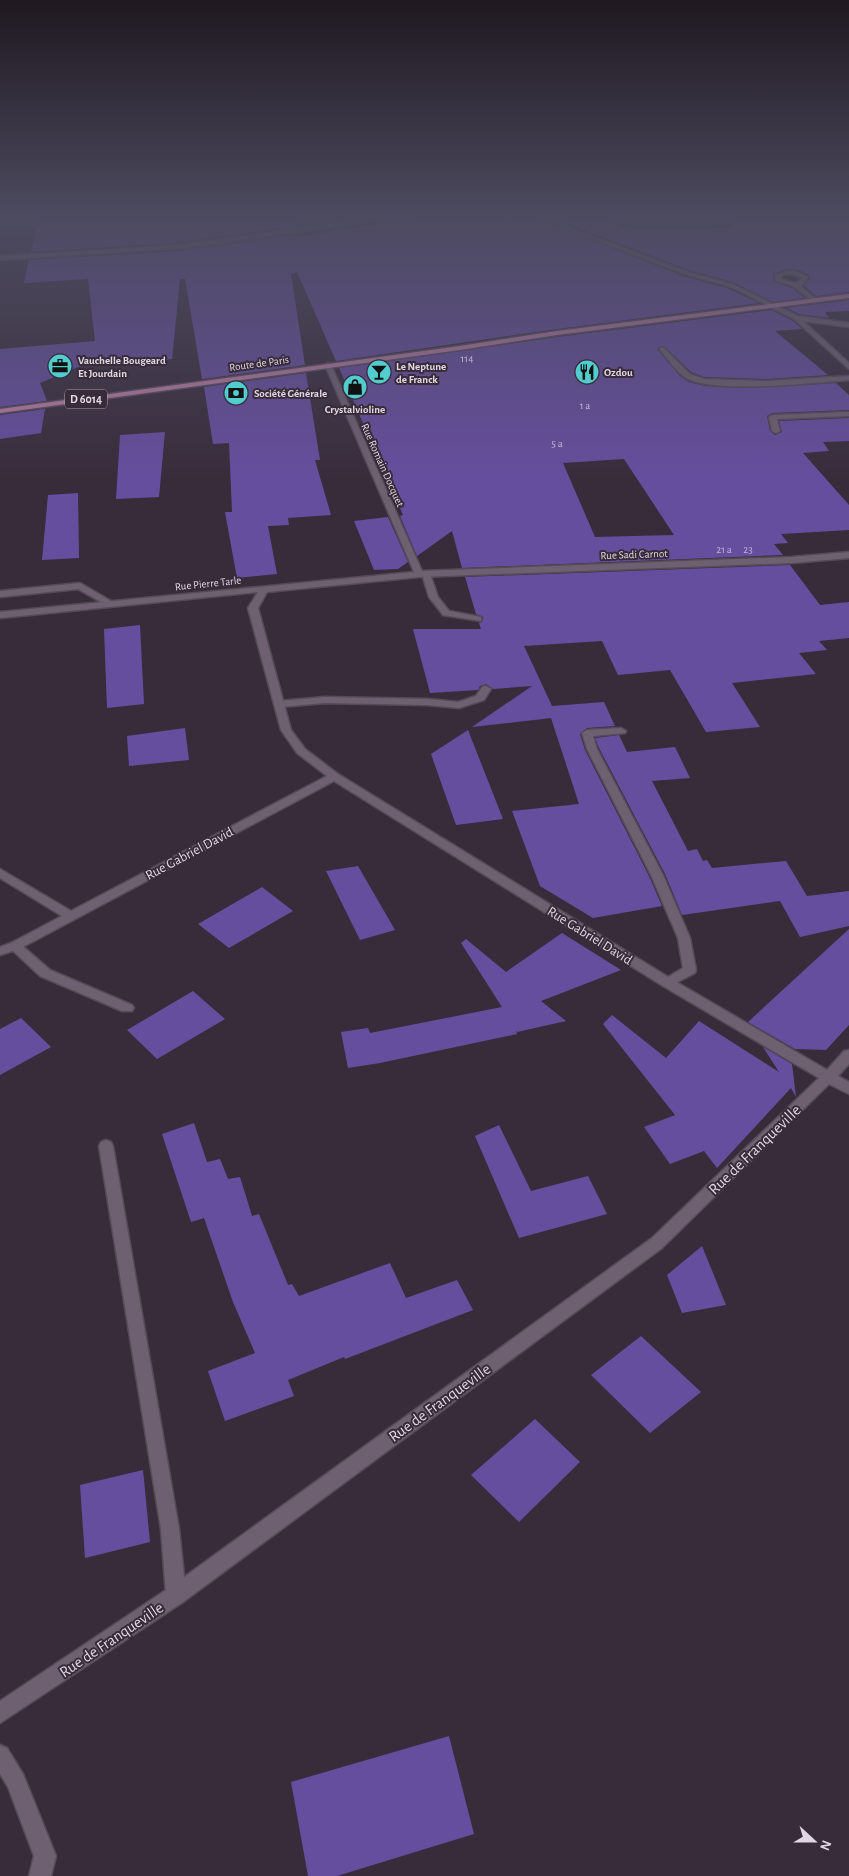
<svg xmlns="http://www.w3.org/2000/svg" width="849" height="1876" font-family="'Alegreya Sans',sans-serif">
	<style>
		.building { fill: #664e9f; fill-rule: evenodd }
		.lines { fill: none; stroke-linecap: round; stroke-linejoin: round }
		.lane-casing { stroke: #554b57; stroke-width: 3 }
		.street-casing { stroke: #554b57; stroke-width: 3 }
		.primary-casing { stroke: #554b57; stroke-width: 3 }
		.lane { fill: #6e6071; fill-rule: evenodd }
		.street { fill: #6e6071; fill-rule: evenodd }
		.primary { fill: #ba7da5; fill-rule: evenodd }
		.labels { text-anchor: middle; stroke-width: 4; stroke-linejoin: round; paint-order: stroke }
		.number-label { font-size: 11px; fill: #c1b5d0 }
		.far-poi-label { font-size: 11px; font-weight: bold; fill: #dfd7e1; stroke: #382c3b; text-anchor: start }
		.far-street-label { font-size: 11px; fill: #dfd7e1; stroke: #382c3b }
		.shield { fill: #382c3b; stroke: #ada4af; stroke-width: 1 }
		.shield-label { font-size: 12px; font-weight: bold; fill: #dfd7e1 }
		.street-label { font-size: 14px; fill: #dfd7e1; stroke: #382c3b }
		.near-street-label { font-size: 16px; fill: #dfd7e1; stroke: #382c3b }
	</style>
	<rect width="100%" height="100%" fill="#382c3b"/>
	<path class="building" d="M 39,219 L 297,219 L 297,226 L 176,243 L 31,252 Z
		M 433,219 L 538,219 L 683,276 L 727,288 L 759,303 L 557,329 L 336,361 L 297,272 L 291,274 L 305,365 L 202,379 L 185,279 L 180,279 L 172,359 L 98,365 L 97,359 L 40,383 L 47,401 L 0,407 L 0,349 L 95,341 L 88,279 L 24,283 L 29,260 L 176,251 L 297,234 L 297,237 L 385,223 Z
		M 555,219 L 603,219 L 632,230 L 733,228 L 730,224 L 735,224 L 731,219 L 849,219 L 849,292 L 816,296 L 804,286 L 810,278 L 809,275 L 798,270 L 787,269 L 773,274 L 774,281 L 792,288 L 805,298 L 773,302 L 732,282 L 689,270 Z
		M 849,300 L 849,311 L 825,312 L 829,318 L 799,314 L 786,308 Z
		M 772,310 L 793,321 L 802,329 L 775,331 L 828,375 L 767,379 L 704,377 L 691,372 L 665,347 L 659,347 L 658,350 L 680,376 L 689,382 L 705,386 L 745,388 L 836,383 L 849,395 L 849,410 L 773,413 L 767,416 L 770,431 L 775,435 L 782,432 L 779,421 L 849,418 L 849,441 L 823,442 L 829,451 L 803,453 L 849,505 L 849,530 L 781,534 L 788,543 L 774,544 L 783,555 L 462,568 L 452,531 L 417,556 L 400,516 L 403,515 L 339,368 L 557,337 ZM 624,459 L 674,535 L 595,537 L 563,463 Z
		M 306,373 L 320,460 L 315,460 L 331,515 L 288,518 L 289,525 L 268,526 L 277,574 L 237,578 L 225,512 L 232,512 L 229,443 L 213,444 L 204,387 Z
		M 45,409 L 41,433 L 0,439 L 0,415 Z
		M 165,432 L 159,497 L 116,499 L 120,435 Z
		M 78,493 L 79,558 L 42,560 L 48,495 Z
		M 388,517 L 408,562 L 398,569 L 374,570 L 354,521 Z
		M 790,565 L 820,605 L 849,602 L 849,638 L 819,641 L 827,650 L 799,653 L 816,674 L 732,683 L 760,727 L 706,732 L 670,670 L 618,675 L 602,641 L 524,646 L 552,706 L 604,702 L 615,726 L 587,728 L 580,734 L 585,750 L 649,876 L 662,906 L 593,918 L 540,886 L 512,811 L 579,804 L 551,718 L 472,727 L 532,686 L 493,689 L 486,684 L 480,686 L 478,690 L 430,693 L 413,629 L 481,629 L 479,623 L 482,622 L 483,617 L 476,614 L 465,577 Z
		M 140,625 L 144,704 L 107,708 L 104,629 Z
		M 185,728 L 189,760 L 129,766 L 127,736 Z
		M 468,730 L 503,819 L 456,825 L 431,754 Z
		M 619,735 L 627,752 L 675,747 L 690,778 L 652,781 L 688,851 L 697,849 L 703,861 L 707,860 L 712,868 L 786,861 L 807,896 L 849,891 L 849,926 L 800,937 L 780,901 L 682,915 L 665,874 L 599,748 L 595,738 Z
		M 358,866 L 395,930 L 360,940 L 326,871 Z
		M 262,887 L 293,911 L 229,948 L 198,924 Z
		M 849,929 L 849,1025 L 826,1050 L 795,1049 L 748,1022 Z
		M 562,933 L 621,970 L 541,1001 L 566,1021 L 517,1032 L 516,1030 L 517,1034 L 380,1063 L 348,1068 L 341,1032 L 368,1028 L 370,1033 L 502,1007 L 461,943 L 466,939 L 506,972 Z
		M 193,991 L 225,1019 L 157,1059 L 127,1030 Z
		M 612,1015 L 666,1058 L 699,1021 L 779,1072 L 763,1047 L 792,1064 L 796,1097 L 791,1088 L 717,1168 L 704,1151 L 670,1164 L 644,1127 L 675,1115 L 603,1024 Z
		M 21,1018 L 51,1047 L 0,1075 L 0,1029 Z
		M 194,1123 L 207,1162 L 220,1159 L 228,1179 L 240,1177 L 252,1216 L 259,1214 L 288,1285 L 292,1284 L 299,1296 L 390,1263 L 406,1298 L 457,1280 L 473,1310 L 345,1359 L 344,1357 L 288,1380 L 294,1396 L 225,1421 L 208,1371 L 255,1353 L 233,1302 L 204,1218 L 191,1222 L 162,1134 Z
		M 499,1125 L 531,1191 L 588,1176 L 607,1214 L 519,1238 L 475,1136 Z
		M 702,1246 L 726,1305 L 682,1313 L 667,1275 Z
		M 641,1336 L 701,1392 L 650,1433 L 591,1375 Z
		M 535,1419 L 580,1462 L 519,1522 L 471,1475 Z
		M 143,1470 L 150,1542 L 85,1558 L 80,1485 Z
		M 449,1736 L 474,1834 L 337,1876 L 308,1876 L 291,1782 Z"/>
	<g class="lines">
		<defs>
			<path id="lane" d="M 788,271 L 797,272 L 808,277 L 804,284 L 800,286 L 818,300 L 818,302 L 814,302 L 793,286 L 776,281 L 775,275 ZM 791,274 L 803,278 L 795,283 L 781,279 L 782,275 Z
				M 660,348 L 664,348 L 690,374 L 704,379 L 767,381 L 849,376 L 849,380 C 811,383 724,393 690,380 C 678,375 669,360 660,350 Z
				M 849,412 L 849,416 L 777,419 L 780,431 L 776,433 L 772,431 L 769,417 L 773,415 Z
				M 426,571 L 430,574 L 438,597 L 449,611 L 481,617 L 481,621 L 443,615 L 429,597 L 422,574 Z
				M 80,583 L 116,604 L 114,606 L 108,606 L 78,589 L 0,597 L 0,591 Z
				M 486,686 L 491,689 L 484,700 L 459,708 L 428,705 L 325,703 L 280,707 L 275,704 L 280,701 L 325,697 L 428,699 L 458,702 L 476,696 L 482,687 Z
				M 621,728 L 626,731 L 625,733 L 593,736 L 597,749 L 663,875 L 690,938 L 696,970 L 695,973 L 668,987 L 663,986 L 662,983 L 663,980 L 683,968 L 678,938 L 651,875 L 587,749 L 582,733 L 587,730 Z
				M 15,942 L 19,943 L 50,970 L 132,1005 L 134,1008 L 132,1011 L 122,1011 L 40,976 L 11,949 L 9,946 L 11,943 Z
				M 106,1140 L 111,1142 L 113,1146 L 179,1529 L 186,1595 L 183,1602 L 176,1605 L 169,1602 L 166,1595 L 161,1529 L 99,1146 L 101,1142 Z
				M 0,1745 L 7,1748 L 23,1774 L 56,1856 L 51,1876 L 29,1876 L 34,1856 L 8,1787 L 0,1774 Z"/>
			<path id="street" d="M 359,219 L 375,219 L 228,243 L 176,249 L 0,260 L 0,256 L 176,245 Z
				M 540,219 L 548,219 L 688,272 L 732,284 L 798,316 L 849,323 L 849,327 L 803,321 L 849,363 L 849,369 L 794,319 L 739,291 L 728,286 L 684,274 Z
				M 328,363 L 331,365 L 422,571 L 792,557 L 849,552 L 849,558 L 792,563 L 419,577 L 267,592 L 258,608 L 291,730 L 305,749 L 338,774 L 673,980 L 827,1070 L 844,1051 L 849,1050 L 849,1064 L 838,1076 L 849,1082 L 849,1094 L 829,1084 L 662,1248 L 183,1602 L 0,1723 L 0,1701 L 169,1588 L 652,1238 L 819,1078 L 663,986 L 334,781 L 19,949 L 0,955 L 0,947 L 11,943 L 62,916 L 0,878 L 0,869 L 71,911 L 327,776 L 297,753 L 281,730 L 248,608 L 258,592 L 0,618 L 0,612 L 414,572 L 325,365 Z"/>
			<path id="primary" d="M 849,294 L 849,298 L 557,335 L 460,350 L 0,413 L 0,409 L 460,346 L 557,331 Z"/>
		</defs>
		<use href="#lane" class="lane-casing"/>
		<use href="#street" class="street-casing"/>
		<use href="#primary" class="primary-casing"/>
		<use href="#lane" class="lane"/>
		<use href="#street" class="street"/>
		<use href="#primary" class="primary"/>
	</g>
	<linearGradient id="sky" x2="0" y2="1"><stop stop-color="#1f1820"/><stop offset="0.45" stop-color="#4d4b60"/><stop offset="1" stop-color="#4d4b60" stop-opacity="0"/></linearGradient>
	<rect width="849" height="482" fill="url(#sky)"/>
	<defs>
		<symbol id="office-disc" viewBox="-11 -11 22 22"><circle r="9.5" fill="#52cdcf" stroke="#382c3b"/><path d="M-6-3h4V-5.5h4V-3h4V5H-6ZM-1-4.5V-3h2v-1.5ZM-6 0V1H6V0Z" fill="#111"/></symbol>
		<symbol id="bar-disc" viewBox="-11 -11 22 22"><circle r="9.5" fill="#52cdcf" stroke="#382c3b"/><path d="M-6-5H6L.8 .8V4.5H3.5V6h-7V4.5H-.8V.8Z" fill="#111"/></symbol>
		<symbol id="restaurant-disc" viewBox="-11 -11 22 22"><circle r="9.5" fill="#52cdcf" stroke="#382c3b"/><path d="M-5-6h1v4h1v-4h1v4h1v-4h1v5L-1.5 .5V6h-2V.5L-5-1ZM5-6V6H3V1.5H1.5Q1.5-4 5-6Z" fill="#111"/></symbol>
		<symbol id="shop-disc" viewBox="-11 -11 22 22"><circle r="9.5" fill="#52cdcf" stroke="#382c3b"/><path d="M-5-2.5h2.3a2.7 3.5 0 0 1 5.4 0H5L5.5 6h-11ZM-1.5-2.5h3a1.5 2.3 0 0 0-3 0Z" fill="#111"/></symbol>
		<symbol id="bank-disc" viewBox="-11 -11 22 22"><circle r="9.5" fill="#52cdcf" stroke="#382c3b"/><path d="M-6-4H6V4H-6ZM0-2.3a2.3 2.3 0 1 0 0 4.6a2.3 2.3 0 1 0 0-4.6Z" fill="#111"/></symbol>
	</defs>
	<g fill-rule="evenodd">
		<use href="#office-disc" x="46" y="352" width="28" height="28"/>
		<use href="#bar-disc" x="365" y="358" width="28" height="28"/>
		<use href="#restaurant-disc" x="573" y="358" width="28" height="28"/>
		<use href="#shop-disc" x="341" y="373" width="28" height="28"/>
		<use href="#bank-disc" x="222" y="379" width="28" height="28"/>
	</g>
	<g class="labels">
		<g class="number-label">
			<text x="467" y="362">114</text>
			<text x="585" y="409">1 a</text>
			<text x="557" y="447">5 a</text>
			<text x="724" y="553">21 a</text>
			<text x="748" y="553">23</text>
		</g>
		<g class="far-poi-label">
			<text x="78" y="364">Vauchelle Bougeard<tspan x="78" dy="13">Et Jourdain</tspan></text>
			<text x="396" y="370">Le Neptune<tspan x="396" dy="13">de Franck</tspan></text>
			<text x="604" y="376">Ozdou</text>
			<text x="254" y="397">Société Générale</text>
			<text x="355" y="413" text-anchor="middle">Crystalvioline</text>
		</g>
		<g class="far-street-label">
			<text transform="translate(259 363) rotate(-8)" y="4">Route de Paris</text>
			<text transform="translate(383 465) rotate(66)" y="4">Rue Romain Docquet</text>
			<text transform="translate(634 554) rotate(-2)" y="4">Rue Sadi Carnot</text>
			<text transform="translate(208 583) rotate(-6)" y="4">Rue Pierre Tarle</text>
		</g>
		<rect class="shield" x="65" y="389.5" width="42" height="19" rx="4"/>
		<g class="shield-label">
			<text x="86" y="403">D 6014</text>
		</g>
		<g class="street-label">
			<text transform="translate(189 853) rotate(-28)" y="5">Rue Gabriel David</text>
			<text transform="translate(590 935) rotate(32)" y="5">Rue Gabriel David</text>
		</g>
		<g class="near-street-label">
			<text transform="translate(754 1149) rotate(-44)" y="6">Rue de Franqueville</text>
			<text transform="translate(439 1402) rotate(-36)" y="6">Rue de Franqueville</text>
			<text transform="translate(111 1639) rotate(-34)" y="6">Rue de Franqueville</text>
		</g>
	</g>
	<g transform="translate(814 1841) rotate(111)" stroke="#382c3b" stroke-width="4" paint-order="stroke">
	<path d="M0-4L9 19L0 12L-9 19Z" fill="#dfd7e1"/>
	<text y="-8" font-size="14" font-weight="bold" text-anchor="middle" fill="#dfd7e1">N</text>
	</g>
</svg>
